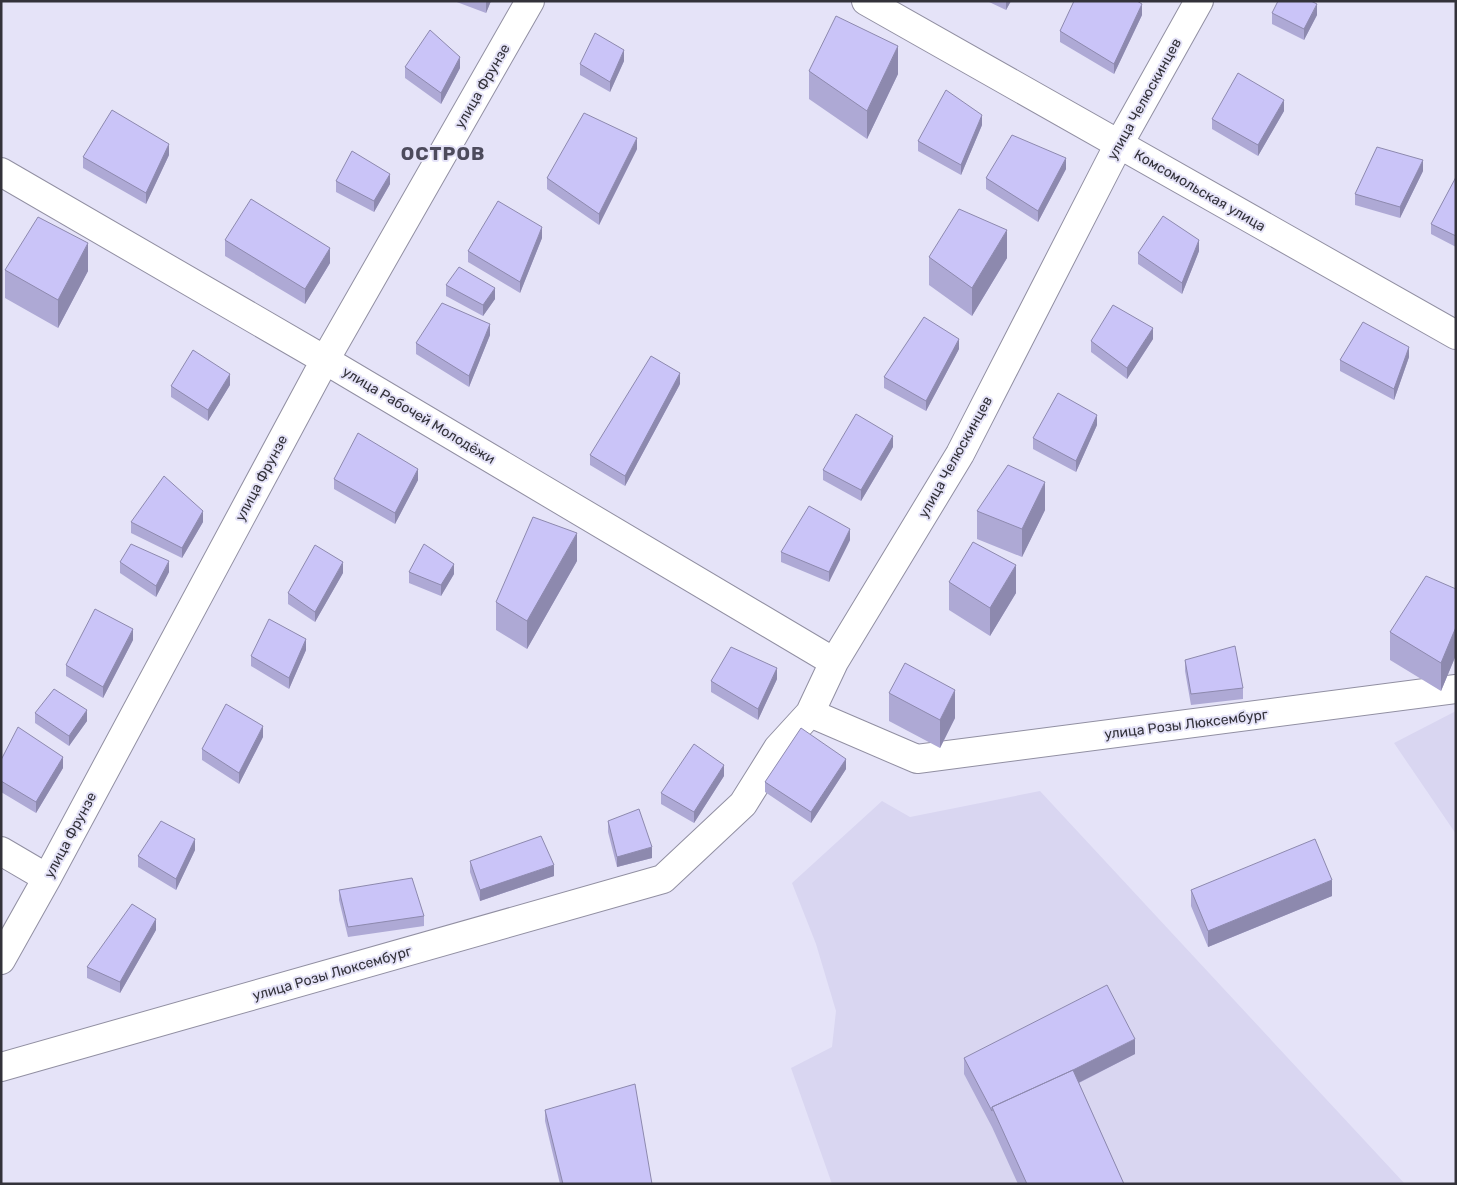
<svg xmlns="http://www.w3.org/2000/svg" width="1457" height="1185" font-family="Rubik,sans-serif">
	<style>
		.built { fill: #d9d6f1 }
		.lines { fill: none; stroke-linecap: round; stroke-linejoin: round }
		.minor-casing { stroke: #918fa2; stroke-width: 30 }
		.minor { stroke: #fff; stroke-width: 28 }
		.wall { fill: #aea9d5 }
		.shaded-wall { fill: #8d89ae }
		.building { fill: #cac4f8; stroke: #8d89ae }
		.labels { text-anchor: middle; stroke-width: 4; stroke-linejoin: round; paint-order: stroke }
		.street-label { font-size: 14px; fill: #33323a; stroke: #e5e3f8 }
		.district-label { font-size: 19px; font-weight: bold; letter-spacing: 1px; fill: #4d4b5c; stroke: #e5e3f8 }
	</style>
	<rect width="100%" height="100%" fill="#e5e3f8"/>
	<path class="built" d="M 1456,711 L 1456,834 L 1394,743 Z
		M 1040,791 L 1405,1184 L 832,1184 L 791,1068 L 832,1047 L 836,1011 L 816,944 L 792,883 L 882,801 L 910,817 Z"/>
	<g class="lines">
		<defs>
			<path id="minor" d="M 866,1 L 1456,335
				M 1,172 L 325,360 L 834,662
				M 810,713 L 917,759 L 1456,689
				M 1,851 L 47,878
				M 1,960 L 47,878 L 325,360 L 530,1
				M 1,1067 L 663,879 L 743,804 L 778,748 L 810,713 L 834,662 L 960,454 L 1119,144 L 1199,1"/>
		</defs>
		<use href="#minor" class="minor-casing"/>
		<use href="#minor" class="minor"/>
	</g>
	<path class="wall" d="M 454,1 L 491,1 L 486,13 Z
		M 987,1 L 1011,1 L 1006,10 Z
		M 1272,13 L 1317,15 L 1304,40 L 1272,24 Z
		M 1142,15 L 1114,74 L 1060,42 L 1060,31 Z
		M 624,61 L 610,92 L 580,75 L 580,64 Z
		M 405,67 L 460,68 L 441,104 L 405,78 Z
		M 809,71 L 898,74 L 867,139 L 809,99 Z
		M 1284,111 L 1258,156 L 1212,129 L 1212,119 Z
		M 982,125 L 961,175 L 918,151 L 918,141 Z
		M 637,149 L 599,225 L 547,189 L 547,178 Z
		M 169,155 L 146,204 L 83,168 L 83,157 Z
		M 1066,169 L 1038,222 L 986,189 L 986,178 Z
		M 1423,171 L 1400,218 L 1355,205 L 1355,194 Z
		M 1456,177 L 1456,247 L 1431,234 L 1431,224 Z
		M 336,181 L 390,184 L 374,212 L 336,192 Z
		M 542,238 L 520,293 L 468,262 L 468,251 Z
		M 225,240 L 330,263 L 305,304 L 225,256 Z
		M 1199,251 L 1182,294 L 1138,264 L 1138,253 Z
		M 929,257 L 1007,258 L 972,316 L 929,285 Z
		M 5,270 L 88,271 L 58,328 L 5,298 Z
		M 446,285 L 495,299 L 483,316 L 446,296 Z
		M 490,335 L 469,387 L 416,354 L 416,343 Z
		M 1153,339 L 1127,379 L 1091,352 L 1091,341 Z
		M 959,349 L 926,411 L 884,388 L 884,377 Z
		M 1409,357 L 1394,400 L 1340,371 L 1340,360 Z
		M 680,384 L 625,486 L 590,465 L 590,455 Z
		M 230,385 L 208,421 L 171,397 L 171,386 Z
		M 1097,425 L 1076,472 L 1033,449 L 1033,438 Z
		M 893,447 L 861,501 L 823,480 L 823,470 Z
		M 334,479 L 418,480 L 395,524 L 334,489 Z
		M 1045,510 L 1022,557 L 977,539 L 977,511 Z
		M 131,522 L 203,522 L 182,558 L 131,533 Z
		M 850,540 L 829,582 L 781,562 L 781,552 Z
		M 577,561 L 527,649 L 496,630 L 496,602 Z
		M 120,562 L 169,572 L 156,597 L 120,573 Z
		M 409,572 L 454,574 L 441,596 L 409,583 Z
		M 343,573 L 315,622 L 288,604 L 288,593 Z
		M 949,582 L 1016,593 L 990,636 L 949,610 Z
		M 1456,589 L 1456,655 L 1441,691 L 1390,660 L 1390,632 Z
		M 133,640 L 103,698 L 66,676 L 66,665 Z
		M 306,650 L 289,689 L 251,666 L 251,656 Z
		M 1185,660 L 1243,688 L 1243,699 L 1191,705 L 1185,671 Z
		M 777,679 L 758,720 L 711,692 L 711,681 Z
		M 889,693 L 955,718 L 940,748 L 889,721 Z
		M 35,713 L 87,721 L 69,746 L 35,723 Z
		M 263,737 L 239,784 L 202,760 L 202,749 Z
		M 1,760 L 63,768 L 36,813 L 1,792 Z
		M 846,769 L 811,823 L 765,792 L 765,782 Z
		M 724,776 L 694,823 L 661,804 L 661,793 Z
		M 608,821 L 652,858 L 617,867 L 608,832 Z
		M 195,850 L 176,890 L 138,867 L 138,856 Z
		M 470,861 L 554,876 L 480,901 L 470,872 Z
		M 339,890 L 424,916 L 424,926 L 348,937 L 339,900 Z
		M 1191,890 L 1332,896 L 1208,947 L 1191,906 Z
		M 156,930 L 120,993 L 87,978 L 87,967 Z
		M 1135,1054 L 1079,1083 L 1124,1184 L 1018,1184 L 992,1127 L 964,1074 L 964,1058 Z
		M 545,1110 L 652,1184 L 560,1184 L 545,1121 Z"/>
	<path class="shaded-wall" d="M 486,1 L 491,1 L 486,13 Z
		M 1006,1 L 1011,1 L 1006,10 Z
		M 1142,4 L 1142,15 L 1114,74 L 1114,64 Z
		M 1317,4 L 1317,15 L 1304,40 L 1304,29 Z
		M 898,46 L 898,74 L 867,139 L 867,111 Z
		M 624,50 L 624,61 L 610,92 L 610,82 Z
		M 460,57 L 460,68 L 441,104 L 441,93 Z
		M 1284,100 L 1284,111 L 1258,156 L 1258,145 Z
		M 982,115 L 982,125 L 961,175 L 961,165 Z
		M 637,138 L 637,149 L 599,225 L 599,214 Z
		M 169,144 L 169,155 L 146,204 L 146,193 Z
		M 1066,158 L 1066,169 L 1038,222 L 1038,211 Z
		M 1423,160 L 1423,171 L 1400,218 L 1400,207 Z
		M 390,174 L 390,184 L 374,212 L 374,201 Z
		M 542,227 L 542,238 L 520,293 L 520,282 Z
		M 1007,230 L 1007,258 L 972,316 L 972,288 Z
		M 1199,240 L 1199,251 L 1182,294 L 1182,283 Z
		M 88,243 L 88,271 L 58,328 L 58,300 Z
		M 330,248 L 330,263 L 305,304 L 305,289 Z
		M 495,288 L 495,299 L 483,316 L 483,305 Z
		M 490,324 L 490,335 L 469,387 L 469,376 Z
		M 1153,328 L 1153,339 L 1127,379 L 1127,368 Z
		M 959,339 L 959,349 L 926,411 L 926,401 Z
		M 1409,347 L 1409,357 L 1394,400 L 1394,389 Z
		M 680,373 L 680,384 L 625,486 L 625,476 Z
		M 230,374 L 230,385 L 208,421 L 208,410 Z
		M 1097,415 L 1097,425 L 1076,472 L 1076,461 Z
		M 893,436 L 893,447 L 861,501 L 861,490 Z
		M 418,469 L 418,480 L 395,524 L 395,513 Z
		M 1045,482 L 1045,510 L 1022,557 L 1022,529 Z
		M 203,511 L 203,522 L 182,558 L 182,548 Z
		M 850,529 L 850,540 L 829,582 L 829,572 Z
		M 577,533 L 577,561 L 527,649 L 527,621 Z
		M 169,561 L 169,572 L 156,597 L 156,586 Z
		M 343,562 L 343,573 L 315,622 L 315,612 Z
		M 454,564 L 454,574 L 441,596 L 441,585 Z
		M 1016,565 L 1016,593 L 990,636 L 990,608 Z
		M 1456,627 L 1456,655 L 1441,691 L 1441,663 Z
		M 133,629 L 133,640 L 103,698 L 103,687 Z
		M 306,639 L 306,650 L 289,689 L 289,678 Z
		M 777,668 L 777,679 L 758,720 L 758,709 Z
		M 955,690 L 955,718 L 940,748 L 940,720 Z
		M 87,710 L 87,721 L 69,746 L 69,736 Z
		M 263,726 L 263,737 L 239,784 L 239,773 Z
		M 63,757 L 63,768 L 36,813 L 36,802 Z
		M 846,759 L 846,769 L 811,823 L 811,812 Z
		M 724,765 L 724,776 L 694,823 L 694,812 Z
		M 195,839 L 195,850 L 176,890 L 176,879 Z
		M 652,847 L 652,858 L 617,867 L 617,857 Z
		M 554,865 L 554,876 L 480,901 L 480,890 Z
		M 1332,880 L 1332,896 L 1208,947 L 1208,931 Z
		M 156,919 L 156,930 L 120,993 L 120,982 Z
		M 1135,1039 L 1135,1054 L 999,1123 L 993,1110 Z"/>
	<path class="building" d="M 1074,1 L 1137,1 L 1142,4 L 1114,64 L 1060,31 Z
		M 1278,1 L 1311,1 L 1317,4 L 1304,29 L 1272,13 Z
		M 836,16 L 898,46 L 867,111 L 809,71 Z
		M 430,30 L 460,57 L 441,93 L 405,67 Z
		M 595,33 L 624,50 L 610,82 L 580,64 Z
		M 1238,73 L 1284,100 L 1258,145 L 1212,119 Z
		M 946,90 L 982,115 L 961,165 L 918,141 Z
		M 112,110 L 169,144 L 146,193 L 83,157 Z
		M 584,113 L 637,138 L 599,214 L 547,178 Z
		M 1012,135 L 1066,158 L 1038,211 L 986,178 Z
		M 1377,147 L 1423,160 L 1400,207 L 1355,194 Z
		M 352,151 L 390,174 L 374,201 L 336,181 Z
		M 1456,177 L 1456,236 L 1431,224 Z
		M 251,199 L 330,248 L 305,289 L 225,240 Z
		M 498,201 L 542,227 L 520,282 L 468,251 Z
		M 959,209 L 1007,230 L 972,288 L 929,257 Z
		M 1163,216 L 1199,240 L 1182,283 L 1138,253 Z
		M 38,217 L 88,243 L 58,300 L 5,270 Z
		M 459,267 L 495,288 L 483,305 L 446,285 Z
		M 442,303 L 490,324 L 469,376 L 416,343 Z
		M 1113,305 L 1153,328 L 1127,368 L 1091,341 Z
		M 924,317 L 959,339 L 926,401 L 884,377 Z
		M 1363,322 L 1409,347 L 1394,389 L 1340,360 Z
		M 193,350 L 230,374 L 208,410 L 171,386 Z
		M 651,356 L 680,373 L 625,476 L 590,455 Z
		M 1058,393 L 1097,415 L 1076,461 L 1033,438 Z
		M 856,414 L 893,436 L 861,490 L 823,470 Z
		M 358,433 L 418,469 L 395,513 L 334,479 Z
		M 1008,465 L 1045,482 L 1022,529 L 977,511 Z
		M 164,476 L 203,511 L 182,548 L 131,522 Z
		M 809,506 L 850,529 L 829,572 L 781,552 Z
		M 533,517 L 577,533 L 527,621 L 496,602 Z
		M 973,542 L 1016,565 L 990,608 L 949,582 Z
		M 131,544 L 169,561 L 156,586 L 120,562 Z
		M 424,544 L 454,564 L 441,585 L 409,572 Z
		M 315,545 L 343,562 L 315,612 L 288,593 Z
		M 1426,576 L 1456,589 L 1456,627 L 1441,663 L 1390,632 Z
		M 95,609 L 133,629 L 103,687 L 66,665 Z
		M 269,619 L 306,639 L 289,678 L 251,656 Z
		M 1235,646 L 1243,688 L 1191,694 L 1185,660 Z
		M 731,647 L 777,668 L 758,709 L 711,681 Z
		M 905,663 L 955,690 L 940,720 L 889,693 Z
		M 54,689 L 87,710 L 69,736 L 35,713 Z
		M 226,704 L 263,726 L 239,773 L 202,749 Z
		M 18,727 L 63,757 L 36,802 L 1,781 L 1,760 Z
		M 801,728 L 846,759 L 811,812 L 765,782 Z
		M 694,744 L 724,765 L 694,812 L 661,793 Z
		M 639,809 L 652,847 L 617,857 L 608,821 Z
		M 161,821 L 195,839 L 176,879 L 138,856 Z
		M 541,836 L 554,865 L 480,890 L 470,861 Z
		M 1315,839 L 1332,880 L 1208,931 L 1191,890 Z
		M 412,878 L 424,916 L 348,927 L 339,890 Z
		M 132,904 L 156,919 L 120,982 L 87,967 Z
		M 1107,985 L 1135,1039 L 1073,1070 L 992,1107 L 992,1111 L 964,1058 Z
		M 1073,1070 L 1124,1184 L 1027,1184 L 992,1107 Z
		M 635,1084 L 652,1184 L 563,1184 L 545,1110 Z"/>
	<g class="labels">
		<g class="street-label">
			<text transform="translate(482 86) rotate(-60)" y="5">улица Фрунзе</text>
			<text transform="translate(1144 99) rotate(-61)" y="5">улица Челюскинцев</text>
			<text transform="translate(1200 190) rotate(30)" y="5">Комсомольская улица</text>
			<text transform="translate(419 415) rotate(31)" y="5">улица Рабочей Молодёжи</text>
			<text transform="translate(955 457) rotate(-61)" y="5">улица Челюскинцев</text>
			<text transform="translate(261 478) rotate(-62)" y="5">улица Фрунзе</text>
			<text transform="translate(1186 724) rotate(-7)" y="5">улица Розы Люксембург</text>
			<text transform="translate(70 835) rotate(-62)" y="5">улица Фрунзе</text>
			<text transform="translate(332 973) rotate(-16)" y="5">улица Розы Люксембург</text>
		</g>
		<g class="district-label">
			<text x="443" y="160">ОСТРОВ</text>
		</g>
	</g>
	<rect width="1457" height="1185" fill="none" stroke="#33323a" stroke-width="5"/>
</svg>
